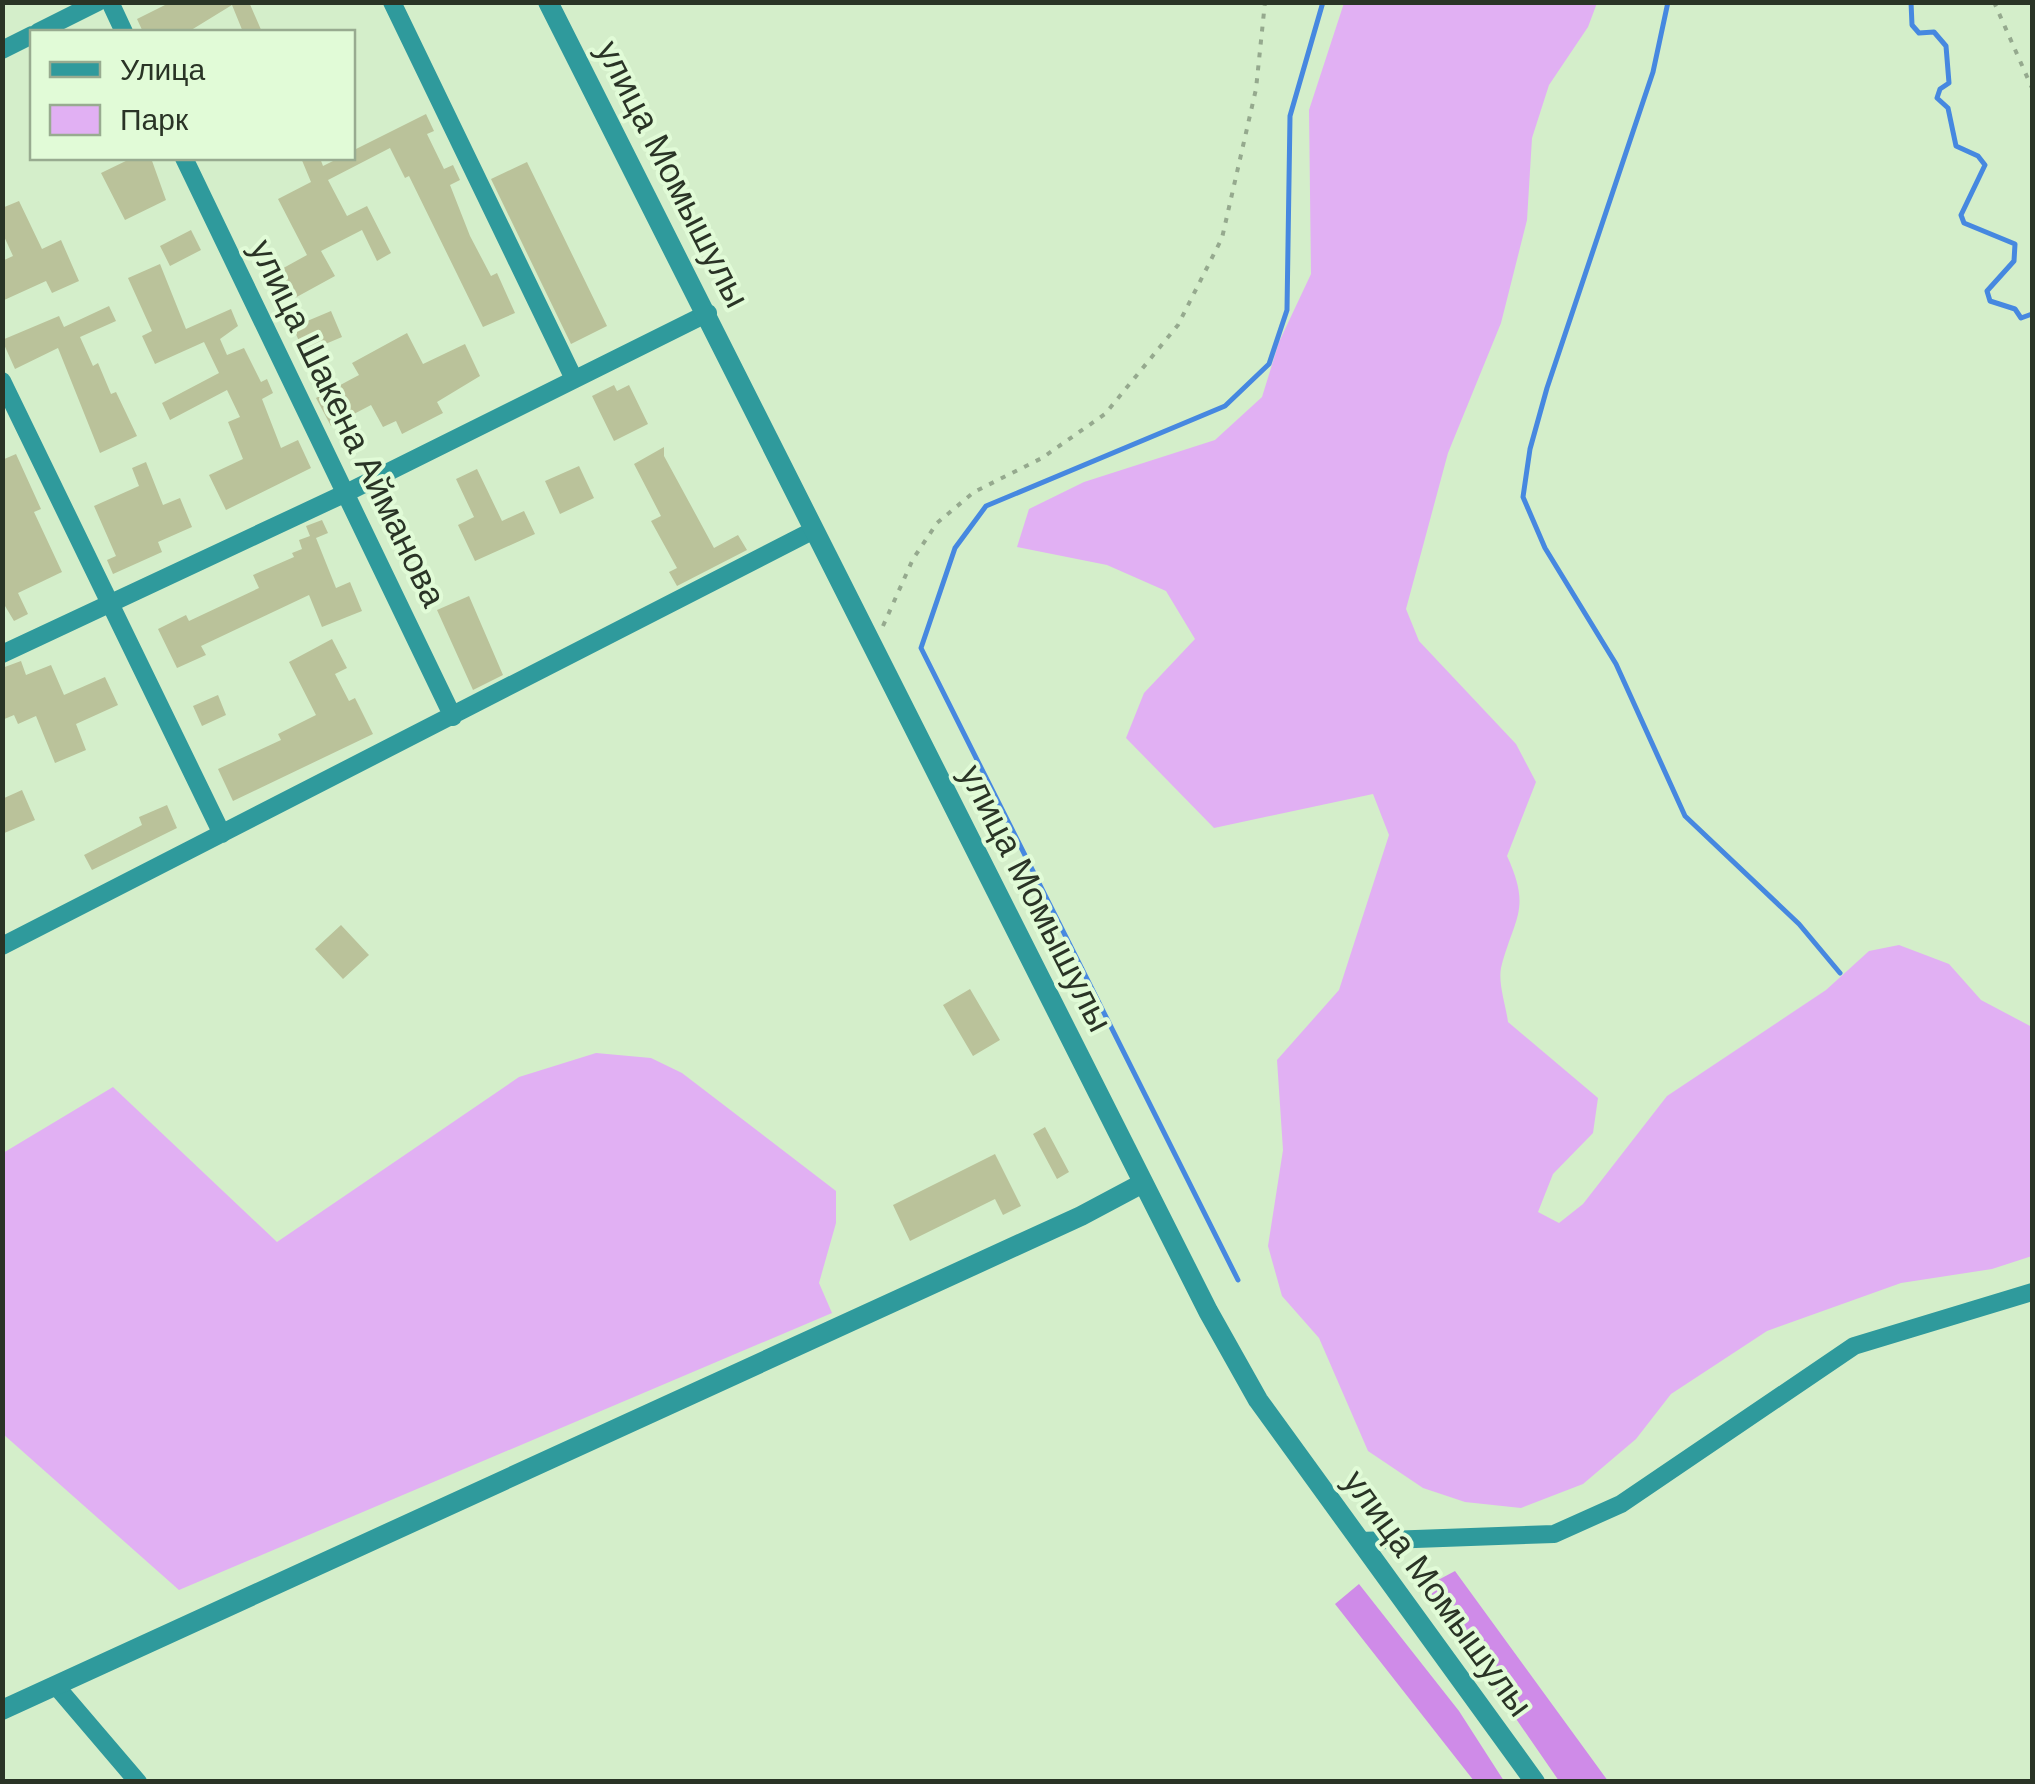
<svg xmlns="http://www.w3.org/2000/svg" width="2035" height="1784" font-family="'DM Sans',sans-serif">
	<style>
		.green { fill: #e1b0f3 }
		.forest { fill: #cf8be8 }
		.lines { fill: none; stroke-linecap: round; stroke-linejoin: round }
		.stream { stroke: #4688e0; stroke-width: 5 }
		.building { fill: #bac29a }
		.path { stroke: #95a98e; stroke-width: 4; stroke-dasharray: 5 8; stroke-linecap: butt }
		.minor { stroke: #2f9a9c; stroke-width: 18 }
		.tertiary { stroke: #2f9a9c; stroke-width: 20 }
		.labels { text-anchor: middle; stroke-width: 8; stroke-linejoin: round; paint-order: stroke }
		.street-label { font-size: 35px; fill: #2a3426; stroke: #e1fbd7 }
	</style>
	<rect width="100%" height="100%" fill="#d4eeca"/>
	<path class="green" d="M 1344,3 L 1597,3 L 1588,27 L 1549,85 L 1532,138 L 1527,220 L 1501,323 L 1448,453 L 1406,609 L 1419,641 L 1516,744 L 1536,782 L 1507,856 C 1532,910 1514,917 1501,968 C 1498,984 1506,1006 1508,1022 L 1598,1098 L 1593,1133 L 1553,1174 L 1538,1212 L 1559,1223 L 1583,1204 L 1667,1096 L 1826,990 L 1869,951 L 1899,945 L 1949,964 L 1981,1000 L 2032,1027 L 2032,1256 L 1992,1269 L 1901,1283 L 1767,1331 L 1671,1394 L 1636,1439 L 1583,1484 L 1521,1508 L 1465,1502 L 1423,1488 L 1368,1451 L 1319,1338 L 1282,1296 L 1268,1246 L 1283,1150 L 1277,1060 L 1339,990 L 1389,835 L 1373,794 L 1214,828 L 1126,738 L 1144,693 L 1195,639 L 1166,591 L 1107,565 L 1017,547 L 1029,509 L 1084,482 L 1215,440 L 1262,397 L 1279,342 L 1311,274 L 1309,110 Z
		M 596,1053 L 651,1058 L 682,1073 L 836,1191 L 836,1223 L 819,1283 L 832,1313 L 179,1590 L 3,1434 L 3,1153 L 113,1087 L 277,1242 L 519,1077 Z"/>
	<path class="forest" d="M 1455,1571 L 1608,1781 L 1559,1781 L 1425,1587 Z
		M 1359,1584 L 1459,1711 L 1504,1781 L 1474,1781 L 1335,1604 Z"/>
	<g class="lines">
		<path class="stream" d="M 1668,2 L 1653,72 L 1547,388 L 1530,449 L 1523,497 L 1545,548 L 1616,664 L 1685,816 L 1799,924 L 1840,973
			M 1911,2 L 1912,25 L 1919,33 L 1934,32 L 1946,46 L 1949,83 L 1940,89 L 1937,98 L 1948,108 L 1956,146 L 1978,156 L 1985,165 L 1961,215 L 1964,223 L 2015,244 L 2014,261 L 1987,291 L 1990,301 L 2015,309 L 2021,318 L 2032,314
			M 1238,1280 L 921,648 L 955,548 L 986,506 L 1225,406 L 1269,364 L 1287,310 L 1290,116 L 1323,2"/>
	</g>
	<path class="building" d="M 171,2 L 249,2 L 262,32 L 243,32 L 232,5 L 188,32 L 143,32 L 137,19 Z
		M 426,114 L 434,131 L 427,134 L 444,169 L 453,165 L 460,180 L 450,185 L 470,236 L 491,276 L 497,273 L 515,313 L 483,327 L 409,176 L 405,178 L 390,148 L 328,180 L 347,216 L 367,206 L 391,253 L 377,261 L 362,230 L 321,251 L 335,276 L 293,299 L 278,271 L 307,255 L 278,199 L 311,182 L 301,158 L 320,158 L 323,166 L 339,158 L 352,158 L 352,151 Z
		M 132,158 L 151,158 L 166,200 L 125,220 L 101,173 Z
		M 527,162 L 607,326 L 571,344 L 491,179 Z
		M 19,201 L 42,249 L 61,240 L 79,281 L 52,293 L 46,281 L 2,301 L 2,261 L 13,256 L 2,232 L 2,208 Z
		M 191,230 L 201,250 L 170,266 L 160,246 Z
		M 160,264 L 186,329 L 231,309 L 238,326 L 220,339 L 227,355 L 244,348 L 261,382 L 267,379 L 273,393 L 262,399 L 281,448 L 298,440 L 311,468 L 226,510 L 209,475 L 243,459 L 228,422 L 240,417 L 227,390 L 170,420 L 162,403 L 219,373 L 204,342 L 155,364 L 142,336 L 152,331 L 128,278 Z
		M 109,306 L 116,321 L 80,337 L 93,366 L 98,363 L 111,394 L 116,392 L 137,436 L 100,453 L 58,348 L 15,369 L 2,340 L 59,316 L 64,327 Z
		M 331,311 L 342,337 L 304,353 L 293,327 Z
		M 407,333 L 423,364 L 465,344 L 480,376 L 437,402 L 443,413 L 402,434 L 396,421 L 383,427 L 371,405 L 331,426 L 316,398 L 359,375 L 352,363 Z
		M 614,385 L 617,391 L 629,385 L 648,424 L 614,441 L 592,396 Z
		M 664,447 L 664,456 L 714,548 L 738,535 L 747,550 L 677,586 L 669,572 L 677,568 L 651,521 L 661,516 L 634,464 Z
		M 16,454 L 41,509 L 34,512 L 62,572 L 18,593 L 28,614 L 14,621 L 2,601 L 2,460 Z
		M 146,462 L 163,505 L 180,498 L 192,527 L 158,542 L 162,552 L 113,574 L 107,560 L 116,556 L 94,506 L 139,486 L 132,468 Z
		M 579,466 L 594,498 L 560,514 L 545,481 Z
		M 477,469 L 502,521 L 524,511 L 535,534 L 475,561 L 458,525 L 474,517 L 456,479 Z
		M 322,520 L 328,533 L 316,538 L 336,588 L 350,582 L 362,611 L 322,627 L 309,595 L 201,646 L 206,655 L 177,668 L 158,629 L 186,615 L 189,621 L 259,588 L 253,575 L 294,557 L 292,553 L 302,549 L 299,540 L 310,536 L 306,526 Z
		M 469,596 L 503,675 L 473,690 L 437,610 Z
		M 332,639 L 347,668 L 335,674 L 349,701 L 355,698 L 373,734 L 233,801 L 218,769 L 281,740 L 278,734 L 316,715 L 289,662 Z
		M 21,661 L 26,675 L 51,665 L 64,695 L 105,677 L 118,705 L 76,724 L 86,750 L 55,763 L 36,716 L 18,724 L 14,715 L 2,720 L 2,668 Z
		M 218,695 L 226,715 L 202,726 L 193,706 Z
		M 22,790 L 35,820 L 2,834 L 2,799 Z
		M 167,805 L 177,828 L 92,870 L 84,855 L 142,825 L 139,817 Z
		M 341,925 L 369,955 L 343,979 L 315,949 Z
		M 970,989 L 1000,1040 L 973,1056 L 943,1005 Z
		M 1045,1127 L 1069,1172 L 1057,1179 L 1033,1134 Z
		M 995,1154 L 1021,1206 L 1003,1215 L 995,1199 L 910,1241 L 893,1205 Z"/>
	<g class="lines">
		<path class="path" d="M 1994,2 L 2032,88
			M 883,626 L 913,559 L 937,523 L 974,492 L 1042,458 L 1105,414 L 1178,325 L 1222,238 L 1256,89 L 1265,2"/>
		<path class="minor" d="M 110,2 L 124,32
			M 392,2 L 574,379
			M 38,32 L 98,2
			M 2,50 L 32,35
			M 184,158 L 453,717
			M 2,381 L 222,834
			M 2,654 L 346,493 L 708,313
			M 2,946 L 812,531
			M 1360,1541 L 1554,1534 L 1621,1504 L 1854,1346 L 2032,1292
			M 56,1686 L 138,1782"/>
		<path class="tertiary" d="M 548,2 L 1208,1311 L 1258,1400 L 1535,1782
			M 2,1710 L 1081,1216 L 1143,1183"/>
	</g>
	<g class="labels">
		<g class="street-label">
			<text transform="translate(673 174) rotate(63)" y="12">улица Момышулы</text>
			<text transform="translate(348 423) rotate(64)" y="12">улица Шакена Айманова</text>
			<text transform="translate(1036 898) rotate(63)" y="12">улица Момышулы</text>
			<text transform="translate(1438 1593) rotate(54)" y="12">улица Момышулы</text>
		</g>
	</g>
	<rect width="2035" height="1784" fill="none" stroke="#2a3426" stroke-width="10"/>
	<rect x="30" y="30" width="325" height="130" fill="#e1fbd7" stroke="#98ab90" stroke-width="2.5"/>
	<rect x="50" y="62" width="50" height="15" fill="#2f9a9c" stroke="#98ab90" stroke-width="2.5"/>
	<text x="120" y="80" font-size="30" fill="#2a3426">Улица</text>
	<rect x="50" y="105" width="50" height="30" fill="#e1b0f3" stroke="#98ab90" stroke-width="2.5"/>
	<text x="120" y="130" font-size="30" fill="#2a3426">Парк</text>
</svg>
